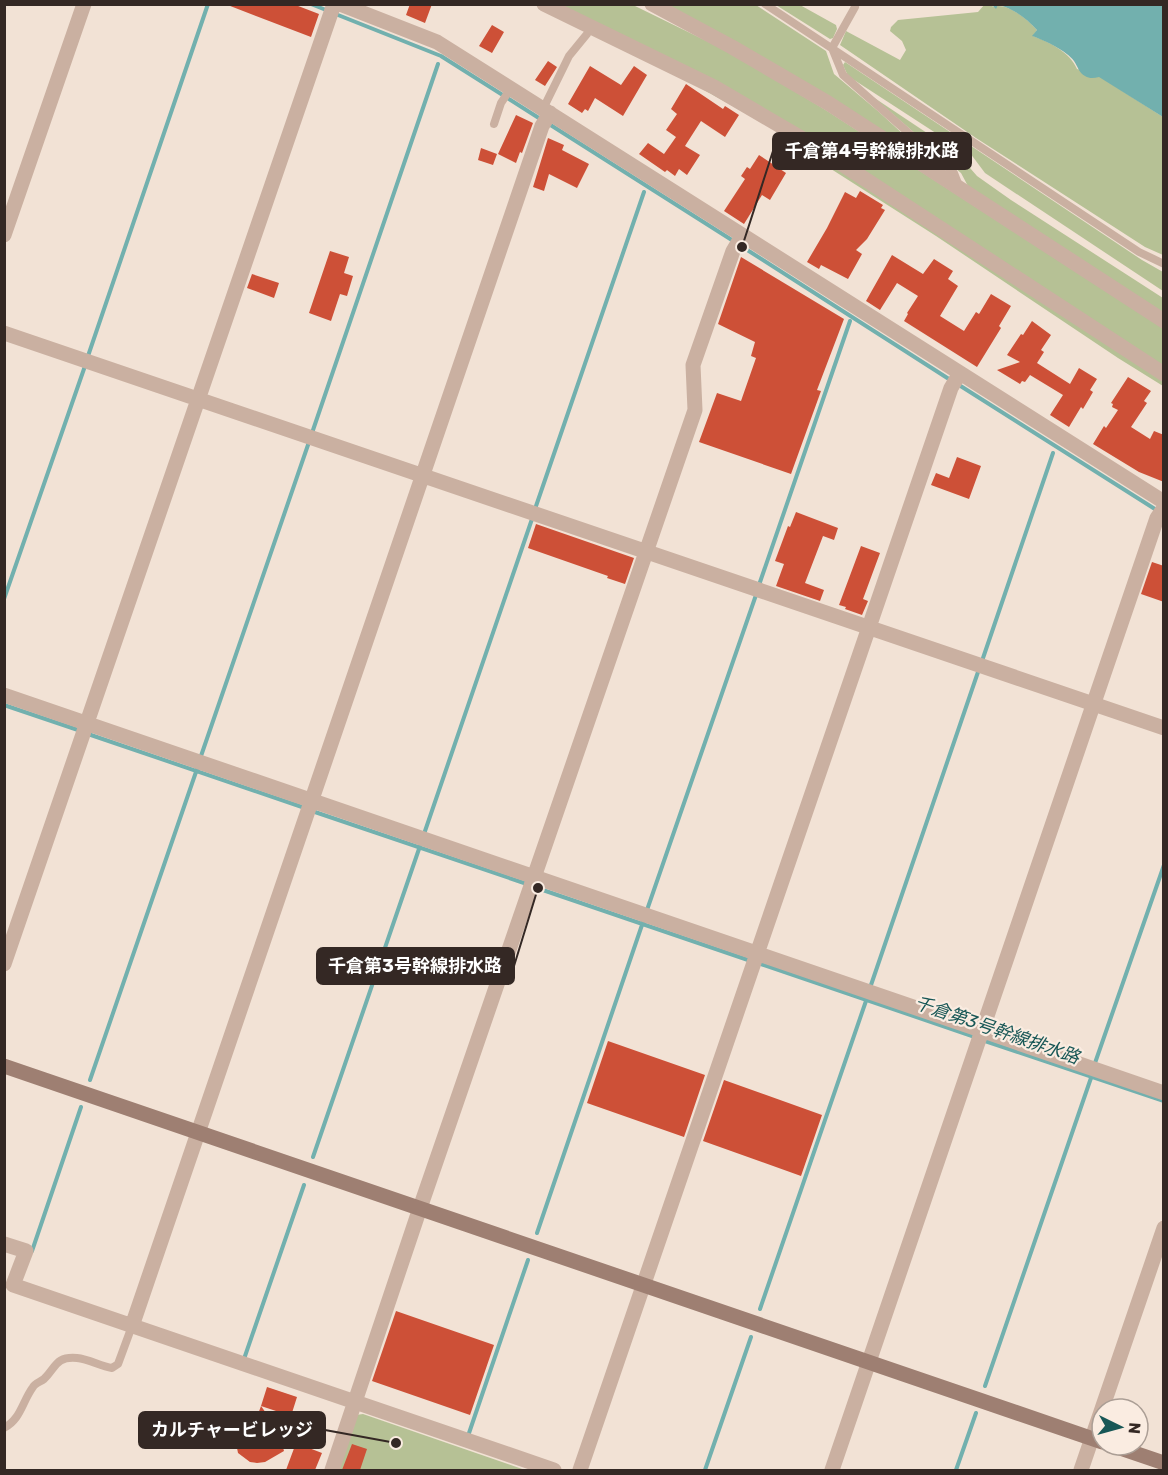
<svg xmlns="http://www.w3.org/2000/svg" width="1168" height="1475" font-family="Rubik,'Noto Sans JP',sans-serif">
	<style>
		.green { fill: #b6c195 }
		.water { fill: #72b0ae }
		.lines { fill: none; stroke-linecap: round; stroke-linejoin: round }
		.stream { stroke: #72b0ae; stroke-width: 4 }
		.building { fill: #cd5037 }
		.lane { stroke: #cab0a1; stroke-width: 8 }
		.street { stroke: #cab0a1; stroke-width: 15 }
		.secondary { stroke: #9e7f72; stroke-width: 15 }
		.labels { text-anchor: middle; stroke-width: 4.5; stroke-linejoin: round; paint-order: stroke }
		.water-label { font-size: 18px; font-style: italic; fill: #185756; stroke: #faece1 }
		.leader { fill: none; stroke: #342824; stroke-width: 2 }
		.callout-dot { fill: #342824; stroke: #faece1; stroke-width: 2 }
		.callout { fill: #342824; stroke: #342824; stroke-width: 2 }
		.callout-label { font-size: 18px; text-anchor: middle; font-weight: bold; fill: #fff }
	</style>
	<rect width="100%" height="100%" fill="#f2e2d5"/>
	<path class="green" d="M 985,4 L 992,5 L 993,7 C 1007,1 1029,21 1037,30 L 1033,36 C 1049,42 1070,52 1077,69 L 1099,76 L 1163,117 L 1163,255 L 1145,247 L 976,138 L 840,45 L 846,31 L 900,60 L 906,50 L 902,41 L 890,31 L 891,27 L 898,20 L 978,12 Z
		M 552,5 L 633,5 L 729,52 L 824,109 L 1163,328 L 1163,368 L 922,212 Z
		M 662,5 L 756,5 L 826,51 L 834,74 L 879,112 L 940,168 Z
		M 776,5 L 800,5 L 836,25 L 837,29 L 833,38 L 830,39 Z
		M 845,62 L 1142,260 L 1163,272 L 1163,291 L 985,173 L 970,153 L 965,152 L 848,76 L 843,65 Z
		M 873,97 L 957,153 L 977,176 L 1011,200 L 1163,298 L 1163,314 L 969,188 L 961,173 Z
		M 810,148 L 1163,375 L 1163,386 L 1118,358 L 936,236 L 806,153 Z
		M 363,1414 L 525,1470 L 337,1470 L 356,1415 Z"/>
	<path class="water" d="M 992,5 L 1163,5 L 1163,117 L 1099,77 C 1094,78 1090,79 1085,76 C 1079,73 1078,67 1074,61 C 1067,51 1044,40 1032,36 L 1037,30 C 1027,19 1013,8 998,5 L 996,9 Z"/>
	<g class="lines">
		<path class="stream" d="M 311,4 L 326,10
			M 333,13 L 441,56 L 542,120
			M 549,124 L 735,242
			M 741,246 L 952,381
			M 88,356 L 208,4
			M 959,385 L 1158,511
			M 312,433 L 438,64
			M 535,509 L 644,192
			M 759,585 L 850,321
			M 4,599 L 85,366
			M 982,661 L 1053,453
			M 4,705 L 81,731
			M 88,734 L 305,808
			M 201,756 L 309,442
			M 312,811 L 527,884
			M 424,834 L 532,519
			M 534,887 L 751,961
			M 647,910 L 756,595
			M 758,963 L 975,1037
			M 871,985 L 978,672
			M 982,1040 L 1164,1101
			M 1095,1063 L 1164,865
			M 90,1080 L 197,769
			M 313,1157 L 420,846
			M 537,1233 L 643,922
			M 32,1251 L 81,1107
			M 760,1309 L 867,998
			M 244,1359 L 304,1185
			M 985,1386 L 1092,1075
			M 468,1436 L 528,1260
			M 705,1470 L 751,1337
			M 956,1470 L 976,1413"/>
	</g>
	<path class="building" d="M 225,4 L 293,4 L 319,14 L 311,37 Z
		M 410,4 L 432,4 L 425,23 L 406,15 Z
		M 492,25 L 504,32 L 492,53 L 479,46 Z
		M 548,61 L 557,67 L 545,86 L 535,80 Z
		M 590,66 L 621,85 L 634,66 L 647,75 L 623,116 L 595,98 L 588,111 L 585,109 L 582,113 L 568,104 Z
		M 686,84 L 723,109 L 725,106 L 739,115 L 725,137 L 701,121 L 685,146 L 700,155 L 687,175 L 679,169 L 675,176 L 667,170 L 665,172 L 639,154 L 648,143 L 664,154 L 676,137 L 666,130 L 677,114 L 671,109 Z
		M 516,115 L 533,123 L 522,153 L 520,152 L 516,163 L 498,154 Z
		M 548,138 L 564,145 L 562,150 L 589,164 L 577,188 L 549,174 L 544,191 L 533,187 Z
		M 481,148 L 497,154 L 493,165 L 478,160 Z
		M 759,155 L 786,173 L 770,200 L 762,195 L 744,224 L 724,211 L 745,179 L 741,176 L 747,167 L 750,169 Z
		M 860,191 L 883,205 L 881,208 L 885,210 L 867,239 L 856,250 L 862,254 L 848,279 L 821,265 L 819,269 L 807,262 L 827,228 L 845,192 L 856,198 Z
		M 330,251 L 349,257 L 344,273 L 353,276 L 347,296 L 340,294 L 331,321 L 309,313 Z
		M 892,255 L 923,274 L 934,259 L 953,271 L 948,279 L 958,286 L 940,316 L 964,331 L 976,312 L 979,314 L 991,294 L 1011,306 L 999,326 L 1001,328 L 977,367 L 904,321 L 908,314 L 907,313 L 918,296 L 897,283 L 880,310 L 866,301 Z
		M 741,257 L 844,319 L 817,390 L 821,391 L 791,474 L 699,442 L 717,393 L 741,401 L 756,358 L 751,356 L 755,342 L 718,324 Z
		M 252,274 L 279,283 L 274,298 L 247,288 Z
		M 1032,321 L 1051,335 L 1041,350 L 1044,352 L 1037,363 L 1070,384 L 1079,368 L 1097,379 L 1090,390 L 1093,392 L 1083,409 L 1081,407 L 1069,427 L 1050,415 L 1063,395 L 1030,375 L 1025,382 L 1022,381 L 1020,384 L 997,370 L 1020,362 L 1007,355 L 1021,334 L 1023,335 Z
		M 1128,377 L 1151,391 L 1144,401 L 1147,403 L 1131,427 L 1150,439 L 1154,431 L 1164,435 L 1164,482 L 1139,472 L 1093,444 L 1104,426 L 1106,428 L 1118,410 L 1112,407 L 1113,404 L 1111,403 Z
		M 957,457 L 981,466 L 969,499 L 931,485 L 936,473 L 949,478 Z
		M 796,512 L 838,528 L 834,540 L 823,536 L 805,583 L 824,590 L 820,601 L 776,586 L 784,564 L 775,561 L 788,526 L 790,527 Z
		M 536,524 L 634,558 L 625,584 L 607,578 L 608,576 L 528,548 Z
		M 861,546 L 880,553 L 863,599 L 868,601 L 862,615 L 845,609 L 846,607 L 839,605 Z
		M 1152,562 L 1164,566 L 1164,602 L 1141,594 Z
		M 608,1041 L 705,1075 L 684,1137 L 587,1103 Z
		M 724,1080 L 822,1115 L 801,1176 L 703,1141 Z
		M 396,1311 L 494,1345 L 470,1415 L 372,1381 Z
		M 267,1387 L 297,1397 L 291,1416 L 261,1406 Z
		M 261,1406 L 278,1430 L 284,1451 L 265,1462 L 257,1463 L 250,1462 L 238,1453 L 235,1438 L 241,1425 L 257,1417 Z
		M 296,1443 L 322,1453 L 315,1470 L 286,1470 Z
		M 352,1444 L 367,1449 L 360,1470 L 342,1470 Z"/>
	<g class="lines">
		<path class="lane" d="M 765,4 L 1139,252 L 1164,264
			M 855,7 L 832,48 L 843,75 L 954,173 L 959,186
			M 543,109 L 569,56 L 587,34 L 591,26
			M 494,124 L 501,103 L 511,88
			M 4,1428 C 21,1419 22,1402 33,1387 C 35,1383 40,1382 44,1379 C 56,1368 55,1356 77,1358 C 89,1359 100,1366 112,1368 L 118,1364 L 132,1326"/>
		<path class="street" d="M 340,4 L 437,42 L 1164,502
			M 544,4 L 714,87 L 808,142 L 1164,374
			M 652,4 L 732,47 L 828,103 L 1164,321
			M 4,235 L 84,4
			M 4,333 L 1164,728
			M 4,695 L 1164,1093
			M 4,964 L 334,4
			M 4,1244 L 26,1251 L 13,1285 L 554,1470
			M 132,1326 L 542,126 L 550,113
			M 332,1470 L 420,1208 L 695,410 L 693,365 L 733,251 L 742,236
			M 580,1470 L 951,388 L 960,373
			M 832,1470 L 1157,518 L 1164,508
			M 1081,1470 L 1164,1228"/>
		<path class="secondary" d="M 4,1066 L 1102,1442
			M 1111,1445 L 1164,1463"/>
	</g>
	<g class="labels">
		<g class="water-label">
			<text transform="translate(997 1030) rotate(19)" y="6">千倉第3号幹線排水路</text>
		</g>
	</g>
	<path class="leader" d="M742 247L773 151M538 888L514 966M396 1443L325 1430"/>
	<g class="callout-dot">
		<circle cx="742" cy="247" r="6"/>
		<circle cx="538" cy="888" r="6"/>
		<circle cx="396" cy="1443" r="6"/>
	</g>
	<g class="callout">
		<rect x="773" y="133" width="198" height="36" rx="6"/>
		<rect x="317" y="948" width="197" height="36" rx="6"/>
		<rect x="139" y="1412" width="186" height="36" rx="6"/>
	</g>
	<g class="callout-label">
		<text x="872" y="157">千倉第4号幹線排水路</text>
		<text x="415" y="972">千倉第3号幹線排水路</text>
		<text x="232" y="1436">カルチャービレッジ</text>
	</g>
	<rect width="1168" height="1475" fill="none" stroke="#342824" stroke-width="12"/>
	<g transform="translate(1120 1427) rotate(95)"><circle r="28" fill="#faece1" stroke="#ab9e95" stroke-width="1.5"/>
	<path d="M0-4.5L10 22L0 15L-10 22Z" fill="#185756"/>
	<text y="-9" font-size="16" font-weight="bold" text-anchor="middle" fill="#342824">N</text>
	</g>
</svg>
